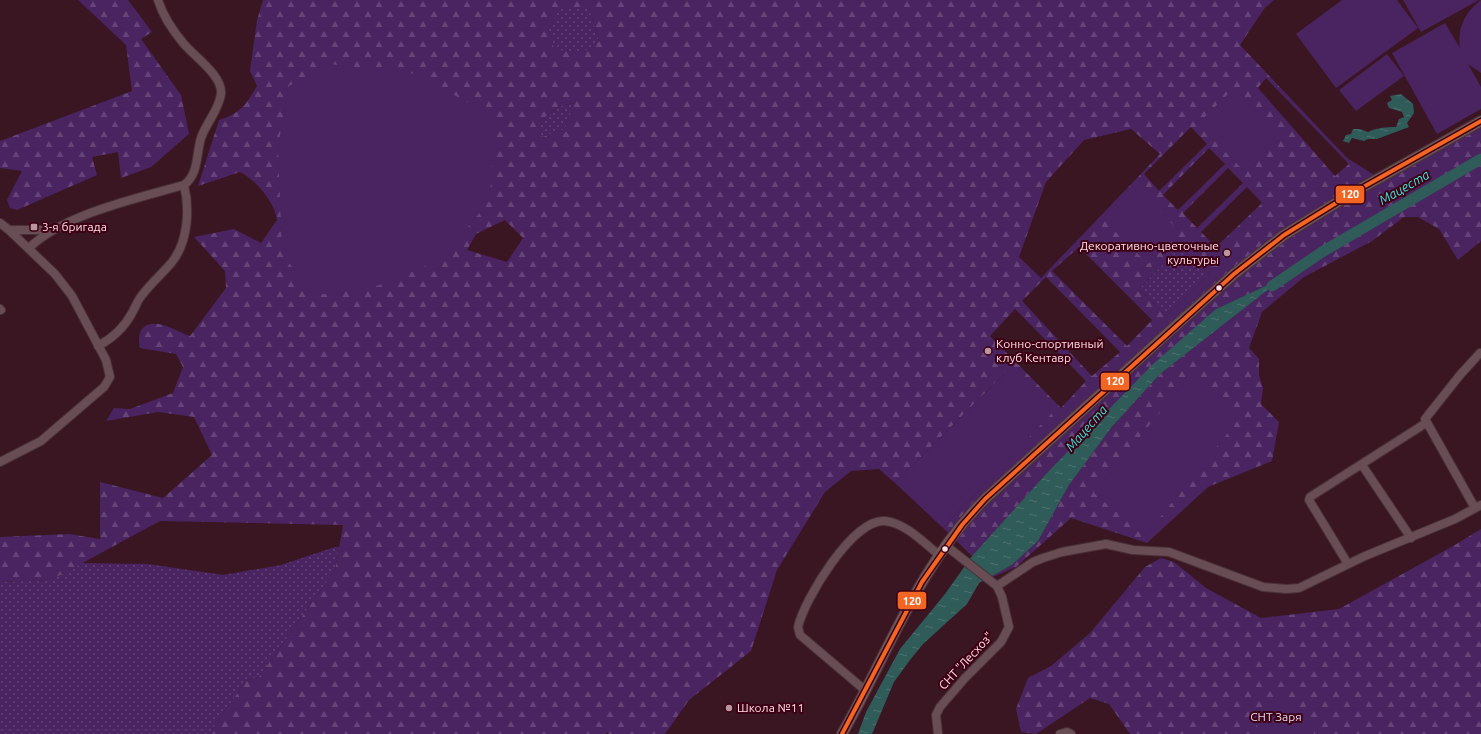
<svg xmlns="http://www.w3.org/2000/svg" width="1481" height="734" font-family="Ubuntu,sans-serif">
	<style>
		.grass { fill: url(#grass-dots) }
		.forest { fill: url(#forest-firs); fill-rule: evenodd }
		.green { fill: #4a2361 }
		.water { fill: url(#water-ripples) }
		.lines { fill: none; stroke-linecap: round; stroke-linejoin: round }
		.river { stroke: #2f5b58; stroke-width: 11 }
		.minor-casing { stroke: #4a3138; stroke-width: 10 }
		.major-casing { stroke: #4a3138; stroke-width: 12 }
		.minor { stroke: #684d54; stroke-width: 8 }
		.major { stroke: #715657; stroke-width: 10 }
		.bus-1-casing { stroke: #3d0014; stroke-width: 7 }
		.bus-1 { stroke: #f26522; stroke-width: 4 }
		.poi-dot { fill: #ba979f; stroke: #3d0014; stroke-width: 1.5 }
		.bus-dot { fill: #ffdde2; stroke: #3d0014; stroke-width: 1.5 }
		.labels { text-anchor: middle; stroke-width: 4; stroke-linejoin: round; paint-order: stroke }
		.poi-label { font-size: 12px; fill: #ffdde2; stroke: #3d0014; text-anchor: start }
		.street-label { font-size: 12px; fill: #ffdde2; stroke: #3d0014 }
		.park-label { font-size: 12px; fill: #e2d6ee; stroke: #3d0014 }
		.water-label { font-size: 13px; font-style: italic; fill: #39e7db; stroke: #3d0014 }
		.line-badge { stroke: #3d0014; stroke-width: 1.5 }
		.badge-label { font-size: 11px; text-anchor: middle; font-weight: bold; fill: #fff }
	</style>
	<defs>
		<pattern id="grass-dots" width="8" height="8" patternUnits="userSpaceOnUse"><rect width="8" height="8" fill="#4a2361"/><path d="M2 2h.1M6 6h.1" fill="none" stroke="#654277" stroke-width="1.8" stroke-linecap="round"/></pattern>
		<pattern id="forest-firs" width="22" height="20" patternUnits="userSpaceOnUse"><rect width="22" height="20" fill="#4a2361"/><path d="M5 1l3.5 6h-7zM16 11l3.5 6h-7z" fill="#654277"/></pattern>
		<pattern id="water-ripples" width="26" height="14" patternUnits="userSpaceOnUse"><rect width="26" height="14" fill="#2f5b58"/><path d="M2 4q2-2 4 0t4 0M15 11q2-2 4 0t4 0" fill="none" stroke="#4e7270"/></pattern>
	</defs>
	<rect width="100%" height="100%" fill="#3a1622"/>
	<path class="grass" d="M 560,7 L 589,8 L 599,41 L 580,55 L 553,49 L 548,29 Z
		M 575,103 L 565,129 L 542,137 L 536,124 L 559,106 Z
		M 1181,246 L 1209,274 L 1166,316 L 1139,289 Z
		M 335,547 L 339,547 L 335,570 L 259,677 L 246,681 L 209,734 L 0,734 L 0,582 L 51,580 L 82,563 L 148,564 L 223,575 L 281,565 Z"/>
	<path class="forest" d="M 78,0 L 128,0 L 152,32 L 141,39 L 181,95 L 189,134 L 151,167 L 121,178 L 118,152 L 92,157 L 97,175 L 17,210 L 10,208 L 7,200 L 22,171 L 0,168 L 0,141 L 132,91 L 126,45 Z
		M 263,0 L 1274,0 L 1264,9 L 1240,45 L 1347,158 L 1379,178 L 1481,127 L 1481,241 L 1458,260 L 1439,229 L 1418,217 L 1404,217 L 1372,241 L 1304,277 L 1262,312 L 1249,348 L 1259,359 L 1259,375 L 1263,388 L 1261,404 L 1279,422 L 1272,461 L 1208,487 L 1147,543 L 1071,518 L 1016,567 L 979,583 L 1012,565 L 1038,541 L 1069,485 L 1111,428 L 1160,374 L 1281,279 L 1216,309 L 1045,475 L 972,556 L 943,528 L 989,479 L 1007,371 L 895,483 L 879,469 L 851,471 L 825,492 L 777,570 L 751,651 L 689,700 L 665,734 L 609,734 L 607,732 L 606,734 L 209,734 L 246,681 L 259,677 L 335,570 L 343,525 L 160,521 L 51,580 L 0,582 L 0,537 L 69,534 L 100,539 L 100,482 L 163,498 L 212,455 L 194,417 L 158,412 L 106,421 L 114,408 L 130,409 L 173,393 L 183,367 L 176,354 L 140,348 C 137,335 140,322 158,324 C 168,325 181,333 190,336 L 226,288 L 225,271 L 194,237 L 234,229 L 261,243 L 277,220 C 275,202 256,180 240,172 L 198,186 L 219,120 C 241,113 246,104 257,86 L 250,71 L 257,20 ZM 560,8 L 589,8 L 599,41 L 580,54 L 554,49 L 548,29 ZM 1266,78 L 1349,164 L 1335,176 L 1258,88 ZM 574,103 L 565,129 L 542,137 L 536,124 L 559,106 ZM 1191,127 L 1207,144 L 1159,191 L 1144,174 ZM 1131,129 L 1160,154 L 1041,278 L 1019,257 L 1046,182 L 1084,140 ZM 1209,148 L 1225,164 L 1178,210 L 1163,195 ZM 1228,168 L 1243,183 L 1197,228 L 1183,213 ZM 1247,187 L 1262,203 L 1216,247 L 1201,232 ZM 505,220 L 523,238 L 507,262 L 467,250 L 476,234 ZM 1181,246 L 1209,274 L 1166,316 L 1139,289 ZM 1079,247 L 1152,320 L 1127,346 L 1052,271 ZM 1046,277 L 1120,352 L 1092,376 L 1022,301 ZM 1015,309 L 1086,381 L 1061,408 L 990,336 Z
		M 1481,529 L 1481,734 L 1130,734 L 1109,704 L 1090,698 L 1036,734 L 1021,732 L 1016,709 L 1028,678 L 1051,666 L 1090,633 L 1145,567 L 1161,558 L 1174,562 L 1206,588 L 1261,618 L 1339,609 L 1453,546 Z"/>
	<path class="green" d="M 1342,0 L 1397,0 L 1418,28 L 1336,88 L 1296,34 Z
		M 1403,0 L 1479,0 L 1421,32 Z
		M 1481,0 L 1481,73 L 1468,64 L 1481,87 L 1481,109 L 1437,134 L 1392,53 L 1445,23 L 1460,48 C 1457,28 1465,12 1481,0 Z
		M 1387,54 L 1404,76 L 1356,111 L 1339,90 Z
		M 330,64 L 416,74 L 494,117 L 490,200 L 441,260 L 374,287 L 310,296 L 282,251 L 278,146 L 289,86 Z
		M 1233,89 L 1281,137 L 1245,172 L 1198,124 Z
		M 1134,185 L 1180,232 L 1148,264 L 1102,218 Z
		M 1007,371 L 1052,413 L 943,528 L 895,483 Z
		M 1199,377 L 1243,414 L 1145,536 L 1094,493 L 1188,378 Z
		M 1279,696 L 1314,733 L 1314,734 L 1261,734 L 1252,714 Z"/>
	<path class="water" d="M 1401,94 L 1413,104 L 1414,113 L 1407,123 L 1409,127 L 1377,139 L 1368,139 L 1364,141 L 1352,138 L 1349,143 L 1343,141 L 1346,135 L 1351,134 L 1353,129 L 1360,129 L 1368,132 C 1375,128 1387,127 1396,127 L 1399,119 L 1404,117 L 1402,112 L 1389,108 L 1387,103 L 1392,100 L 1390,96 Z
		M 1283,278 L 1160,374 L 1111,428 L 1069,485 L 1038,541 L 1012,565 L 979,583 L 967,604 L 923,644 L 910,660 L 894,682 L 872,734 L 858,734 L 866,712 L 900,649 L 945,594 L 972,556 L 1045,475 L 1153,364 L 1216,309 Z"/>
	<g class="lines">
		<path class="river" d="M 1272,286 L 1322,252 L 1481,159"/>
		<defs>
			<path id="minor" d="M 0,223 L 9,230 L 51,230
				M 29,248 C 64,214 138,198 184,185 C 199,174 196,154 201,138 C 206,123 219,110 221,94 C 223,76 195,57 184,44 C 173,31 163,16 158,0
				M 0,309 L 1,310
				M 98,346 C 113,338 124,328 132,313 C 136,306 138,299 143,294 C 152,282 163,273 172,262 C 188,242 190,209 184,185
				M 0,462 L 41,441 L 104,387 L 110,377 L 106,360 L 72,296 L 55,274 L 9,230
				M 1362,465 L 1411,538
				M 1475,508 L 1425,419 L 1460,375 L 1480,353
				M 1348,564 L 1309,500 L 1310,497 L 1426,423
				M 997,586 L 1033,562 L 1043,558 L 1062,552 L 1106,544 L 1133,550 L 1169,552 L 1263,587 L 1286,589 L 1299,588 L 1365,556 L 1455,519 L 1481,505
				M 866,691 L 800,635 L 798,627 C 804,600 853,518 885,521 C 905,523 923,542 938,554
				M 938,734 L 936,715 L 940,707 L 965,678 L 1001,642 L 1009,627 L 1002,597 L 997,586 L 945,545
				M 1060,734 L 1067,732 L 1071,734"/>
			<path id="major" d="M 842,734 C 888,654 918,566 985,499 L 1171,330 L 1234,274 L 1284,235 L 1349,195 L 1481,121"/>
		</defs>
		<use href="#minor" class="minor-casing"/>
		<use href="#major" class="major-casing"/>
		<use href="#minor" class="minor"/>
		<use href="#major" class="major"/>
		<defs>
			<path id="bus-1" d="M 842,734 L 922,582 L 962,525 L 985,499 L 1234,274 L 1284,235 L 1349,195 L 1481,121"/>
		</defs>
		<use href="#bus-1" class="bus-1-casing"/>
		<use href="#bus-1" class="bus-1"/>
	</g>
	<g class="poi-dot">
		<rect x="30" y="223" width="8" height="8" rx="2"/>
		<circle cx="1227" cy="253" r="4"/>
		<circle cx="988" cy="351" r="4"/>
		<circle cx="729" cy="708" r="4"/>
	</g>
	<g class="bus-dot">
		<circle cx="1219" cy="288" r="3.5"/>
		<circle cx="945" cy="549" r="3.5"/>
	</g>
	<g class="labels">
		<g class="poi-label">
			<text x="42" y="231">3-я бригада</text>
			<text x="1219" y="250" text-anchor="end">Декоративно-цветочные<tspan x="1219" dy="14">культуры</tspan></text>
			<text x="996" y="348">Конно-спортивный<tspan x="996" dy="14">клуб Кентавр</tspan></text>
			<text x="737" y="712">Школа №11</text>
		</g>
		<g class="street-label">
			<text transform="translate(966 661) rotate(-47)" y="4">СНТ "Лесхоз"</text>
		</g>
		<g class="park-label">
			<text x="1276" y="721">СНТ Заря</text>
		</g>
		<g class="water-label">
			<text transform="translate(1404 187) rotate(-30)" y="5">Мацеста</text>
			<text transform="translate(1086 428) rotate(-49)" y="5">Мацеста</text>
		</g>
	</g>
	<g class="line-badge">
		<rect x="1335" y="185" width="30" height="19" rx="4" fill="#f26522"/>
		<rect x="1100" y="372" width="30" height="19" rx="4" fill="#f26522"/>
		<rect x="897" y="591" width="30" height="19" rx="4" fill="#f26522"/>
	</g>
	<g class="badge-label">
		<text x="1350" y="198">120</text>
		<text x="1115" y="385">120</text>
		<text x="912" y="605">120</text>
	</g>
</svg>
